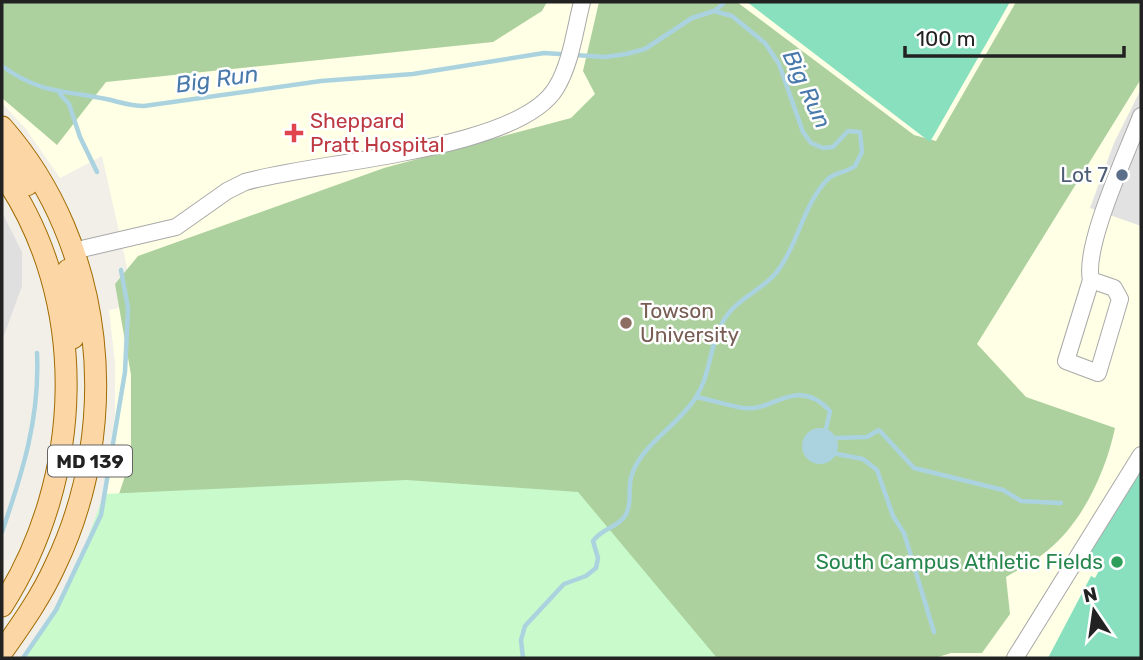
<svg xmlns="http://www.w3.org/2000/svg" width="1143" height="660" font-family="Rubik,sans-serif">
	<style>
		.residential { fill: #e0dfdf }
		.education { fill: #ffffe5 }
		.forest { fill: #add19e }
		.park { fill: #c8facc }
		.pitch { fill: #88e0be }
		.parking { fill: #e2e2e2 }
		.water { fill: #aad3df }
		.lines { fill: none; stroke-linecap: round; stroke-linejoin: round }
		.stream { stroke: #aad3df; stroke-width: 4.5 }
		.minor-casing { stroke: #a9a9a9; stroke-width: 18 }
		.major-casing { stroke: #a06b00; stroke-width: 23 }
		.minor { stroke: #fff; stroke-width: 16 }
		.major { stroke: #fcd6a4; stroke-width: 21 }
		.health-dot { fill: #e0444e; stroke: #fff; stroke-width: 2.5 }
		.service-dot { fill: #5c6f8a; stroke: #fff; stroke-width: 2.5 }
		.education-dot { fill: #8d6e63; stroke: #fff; stroke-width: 2.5 }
		.leisure-dot { fill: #2e9e5b; stroke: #fff; stroke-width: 2.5 }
		.labels { text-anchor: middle; stroke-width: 5; stroke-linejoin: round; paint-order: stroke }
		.shield { fill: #fff; stroke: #646464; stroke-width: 2 }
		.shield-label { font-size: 19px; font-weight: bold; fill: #222 }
		.health-label { font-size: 21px; fill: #be3a42; stroke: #fff; text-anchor: start }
		.service-label { font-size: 21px; fill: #4e5e75; stroke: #fff; text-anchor: end }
		.education-label { font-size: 21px; fill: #785e54; stroke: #fff; text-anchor: start }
		.leisure-label { font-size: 21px; fill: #27864d; stroke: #fff; text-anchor: end }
		.water-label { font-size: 23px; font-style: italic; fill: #4a7aab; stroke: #fff }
	</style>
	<rect width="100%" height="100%" fill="#f2efe9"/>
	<path class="residential" d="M 2,212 L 22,252 L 22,286 L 2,341 Z"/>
	<path class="education" d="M 2,2 L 1141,2 L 1141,658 L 717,658 L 407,480 L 103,495 L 115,416 L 115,363 L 109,310 L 131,305 L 127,267 L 102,156 L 60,178 L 26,129 L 2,103 Z"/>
	<path class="forest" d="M 2,2 L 547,2 L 542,11 L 493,42 L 106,82 L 57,145 L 2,98 Z
		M 599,2 L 737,2 L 914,135 L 936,141 L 1016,2 L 1141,2 L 1141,79 L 977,344 L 1026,397 L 1115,428 C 1106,471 1083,522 1047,551 C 1035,561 1019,569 1006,577 L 1010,614 L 982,653 L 951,653 L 935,658 L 189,658 L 101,548 L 131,458 L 131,375 L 115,284 L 138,256 L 384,168 L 571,118 L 595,94 L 583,71 Z"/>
	<path class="park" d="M 406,480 L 578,492 L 717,658 L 23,658 L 73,578 L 104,494 Z"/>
	<path class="pitch" d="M 747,2 L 1010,2 L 930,142 Z
		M 1141,465 L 1141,658 L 1048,658 L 1091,576 L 1095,578 L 1101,567 L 1086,557 Z"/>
	<path class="parking" d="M 1141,89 L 1141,226 L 1090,208 L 1114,143 Z"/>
	<path class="water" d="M802 446a18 18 0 1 1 36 0a18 18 0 1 1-36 0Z"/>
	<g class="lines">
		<path class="stream" d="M 714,11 L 723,4
			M 2,66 C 41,94 63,90 106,99 C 120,102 130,106 144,106 L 321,81 L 413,74 L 544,53 L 605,57 L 626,54 L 645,49 L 692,18 L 714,11 L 732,16 L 765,43 L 779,64 L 803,132 L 811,143 L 823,148 L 833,147 L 848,131 L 860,132 L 862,152 L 855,166 C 846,173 834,172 827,180 C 803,205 798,245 776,273 C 760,292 736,298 722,323 C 709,347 711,374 696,397 C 679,425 643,443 632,474 C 627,487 633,503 625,516 C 617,528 602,528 593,541 L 598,558 L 596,568 L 586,576 L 564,584 L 525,626 L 521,640 L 523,658
			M 60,94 L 69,104 L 80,137 L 97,172
			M 696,397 C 712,400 730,406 744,408 C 774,412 797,375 830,411 L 826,429
			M 836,438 L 867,437 L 879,430 L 914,468 L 1003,490 L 1021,501 L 1061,503
			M 837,454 L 863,459 L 877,470 L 893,516 L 904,533 L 934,632
			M 2,532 C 23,471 40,417 37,353
			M 23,658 L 56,610 L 101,515 L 125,372 L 128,308 L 121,270"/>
		<defs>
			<path id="minor" d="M 73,251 L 176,227 L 227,191 L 245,182 C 316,161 518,151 556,88 C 571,64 575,29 582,2
				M 1091,280 L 1114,288 L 1120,299 L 1098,373 L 1066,361 Z
				M 1091,280 C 1083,246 1127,153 1141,116
				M 1015,658 L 1141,455"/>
			<path id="major" d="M 2,127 C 106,245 123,425 55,566 C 41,597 21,625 2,652
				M 2,150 L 27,185
				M 2,173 C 91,300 84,478 2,606
				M 68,270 L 75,317 L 73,338"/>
		</defs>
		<use href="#minor" class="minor-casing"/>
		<use href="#major" class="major-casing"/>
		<use href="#minor" class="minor"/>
		<use href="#major" class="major"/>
	</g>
	<path class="health-dot" d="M290.5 122.5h7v7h7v7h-7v7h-7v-7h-7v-7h7z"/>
	<circle class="service-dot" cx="1122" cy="175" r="7"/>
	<circle class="education-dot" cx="626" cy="323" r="7"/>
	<circle class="leisure-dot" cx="1117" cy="562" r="7"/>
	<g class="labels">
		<rect class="shield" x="48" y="445.5" width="84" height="31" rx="5"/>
		<g class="shield-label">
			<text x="90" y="468">MD 139</text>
		</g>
		<g class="health-label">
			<text x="310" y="128">Sheppard<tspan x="310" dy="24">Pratt Hospital</tspan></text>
		</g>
		<g class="service-label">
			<text x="1108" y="182">Lot 7</text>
		</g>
		<g class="education-label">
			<text x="640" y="318">Towson<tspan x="640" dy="24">University</tspan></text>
		</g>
		<g class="leisure-label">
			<text x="1103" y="569">South Campus Athletic Fields</text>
		</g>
		<g class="water-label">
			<text transform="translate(217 79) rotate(-8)" y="8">Big Run</text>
			<text transform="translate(807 89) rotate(65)" y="8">Big Run</text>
		</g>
	</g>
	<rect width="1143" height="660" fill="none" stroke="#222222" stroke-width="7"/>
	<g transform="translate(1094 611) rotate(347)" stroke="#ffffff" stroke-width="5" paint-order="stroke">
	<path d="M0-5L12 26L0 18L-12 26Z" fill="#222222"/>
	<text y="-10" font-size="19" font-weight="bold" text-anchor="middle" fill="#222222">N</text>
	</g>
	<path d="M905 46v10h219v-10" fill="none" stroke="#222222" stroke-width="3.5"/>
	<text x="916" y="46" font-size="21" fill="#222222" stroke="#ffffff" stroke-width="5" paint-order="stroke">100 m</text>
</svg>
